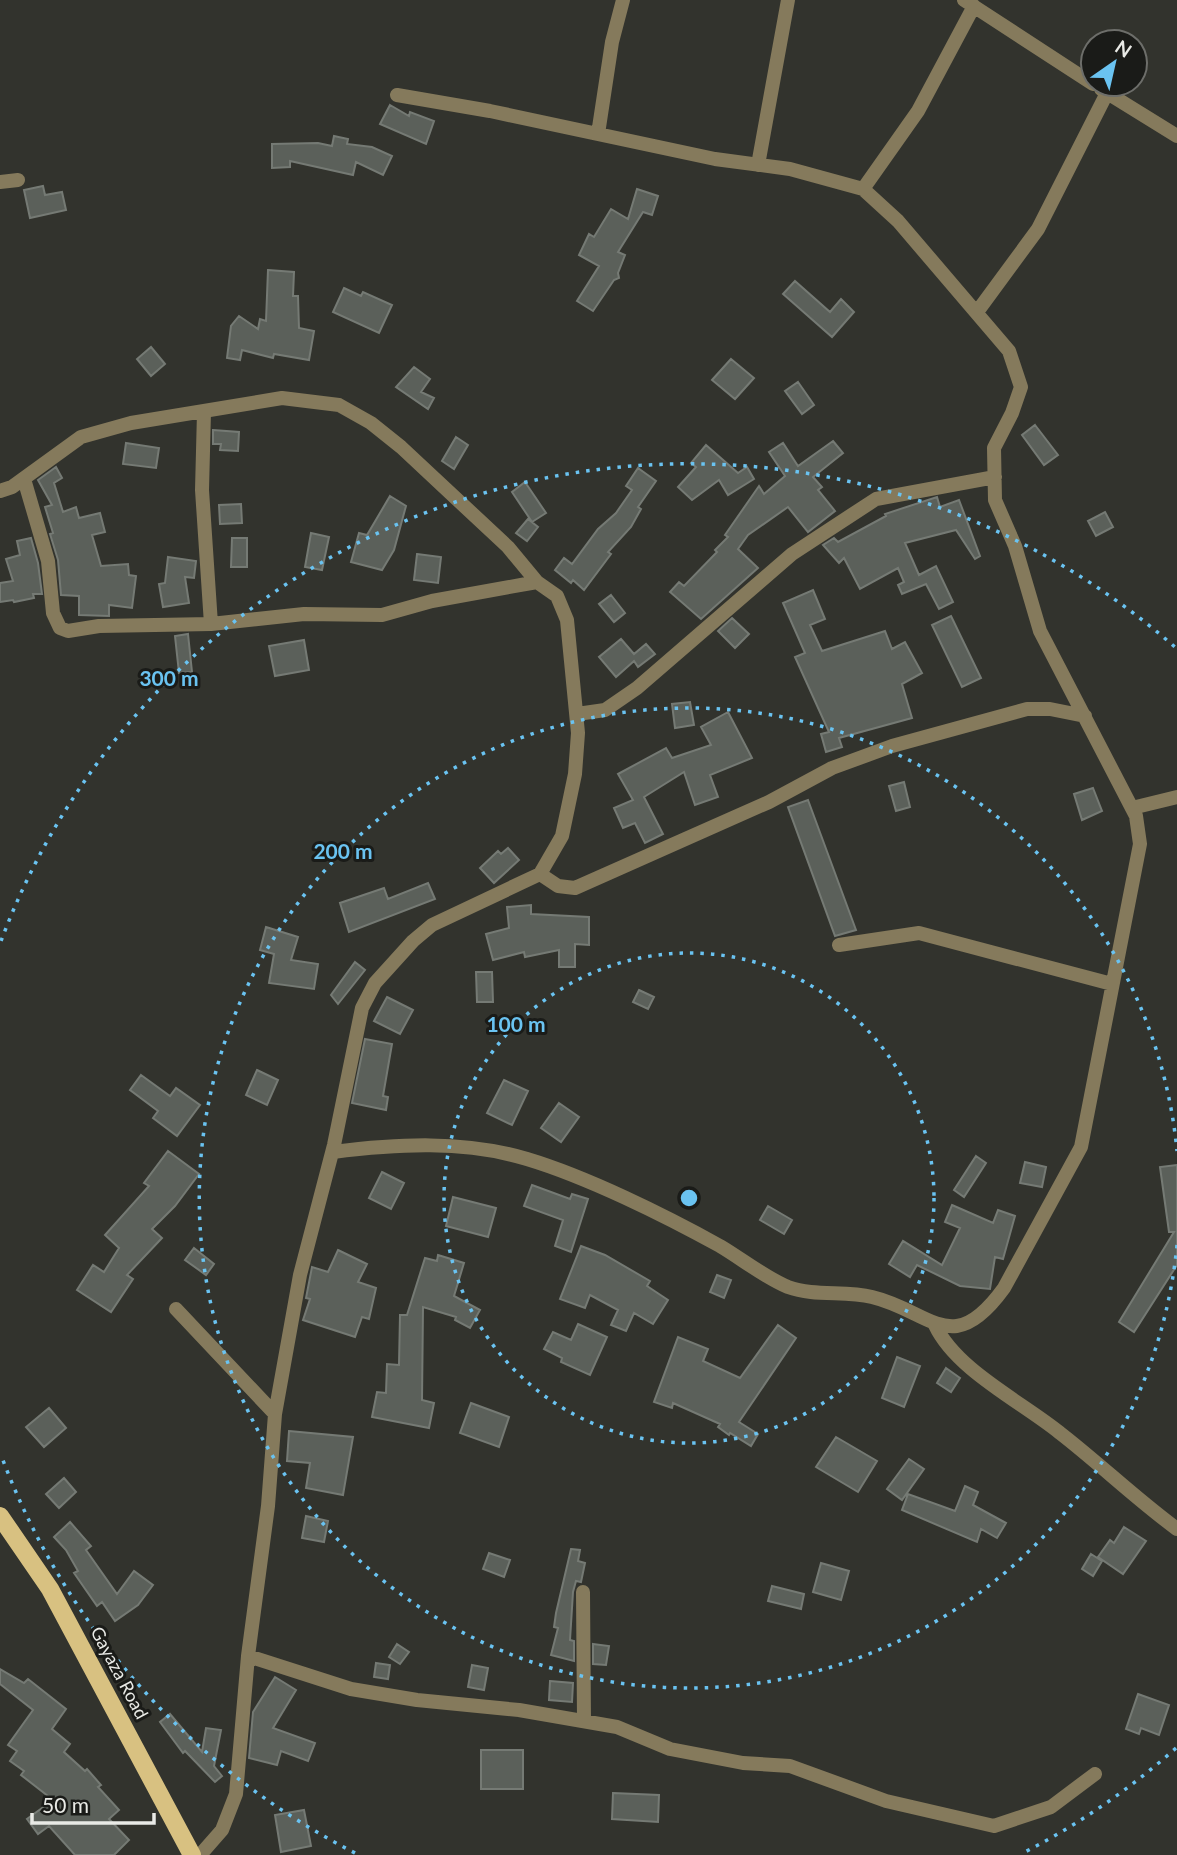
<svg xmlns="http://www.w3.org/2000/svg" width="1177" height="1855" font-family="Lato,sans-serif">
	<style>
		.building { fill: #5b605a; stroke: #757a74; stroke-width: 2 }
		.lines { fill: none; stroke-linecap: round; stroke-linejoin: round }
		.minor { stroke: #857a5c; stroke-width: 14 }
		.primary { stroke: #d8c181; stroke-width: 18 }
		.ring { fill: none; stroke: #6ac3f1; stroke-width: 3.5; stroke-dasharray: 3.5 7 }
		.labels { text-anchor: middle; stroke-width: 6; stroke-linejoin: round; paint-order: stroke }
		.street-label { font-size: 18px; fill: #e9eae6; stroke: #1a1b18 }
		.centre { fill: #6ac3f1; stroke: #1a1b18; stroke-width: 3.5 }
		.ring-label { font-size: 21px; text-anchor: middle; font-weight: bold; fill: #6ac3f1; stroke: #1a1b18; stroke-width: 6; stroke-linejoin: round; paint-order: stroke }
	</style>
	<rect width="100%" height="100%" fill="#32332d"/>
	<path class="building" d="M 390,105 L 409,116 L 410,112 L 434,121 L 426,144 L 380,124 Z
		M 334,136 L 348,139 L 347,144 L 372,147 L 392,156 L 383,175 L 356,162 L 353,175 L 290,161 L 290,167 L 272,168 L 272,144 L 318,143 L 332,146 Z
		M 43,186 L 45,195 L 62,192 L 66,210 L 30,218 L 24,190 Z
		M 637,189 L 658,196 L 652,215 L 643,212 L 618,252 L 625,255 L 618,273 L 619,278 L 614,280 L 593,311 L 577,301 L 599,266 L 579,255 L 589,234 L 594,237 L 611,209 L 628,219 Z
		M 268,270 L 294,272 L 293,296 L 298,296 L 299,328 L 314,331 L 309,360 L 274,354 L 273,358 L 242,350 L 240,360 L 227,358 L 231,326 L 239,316 L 258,329 L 260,319 L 266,321 Z
		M 795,281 L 830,312 L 841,299 L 854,312 L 832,337 L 783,294 Z
		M 344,288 L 361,296 L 363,292 L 392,305 L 379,333 L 333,312 Z
		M 151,347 L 165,364 L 151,376 L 137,359 Z
		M 731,359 L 754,378 L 735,399 L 712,380 Z
		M 414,367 L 430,379 L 421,392 L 434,398 L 428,409 L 396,387 Z
		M 798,382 L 814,405 L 802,414 L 785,391 Z
		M 1035,425 L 1058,455 L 1044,465 L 1022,435 Z
		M 213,430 L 239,432 L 238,451 L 220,450 L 221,444 L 213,444 Z
		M 456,437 L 468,445 L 454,469 L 442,461 Z
		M 833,441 L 843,453 L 813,477 L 822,487 L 818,490 L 835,511 L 808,532 L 788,507 L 748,535 L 738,549 L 758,568 L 701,619 L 670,592 L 679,582 L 684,586 L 717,552 L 715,550 L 728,537 L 725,535 L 759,486 L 764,494 L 785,476 L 769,452 L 783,443 L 798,466 Z
		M 126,443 L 159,448 L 156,468 L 123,464 Z
		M 706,445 L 738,473 L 747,467 L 754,479 L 728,495 L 719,480 L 692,500 L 678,487 L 696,467 L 691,463 Z
		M 56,467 L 62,478 L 54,483 L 63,512 L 76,507 L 79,518 L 100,513 L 105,532 L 92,535 L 101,566 L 128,564 L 129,575 L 136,576 L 132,608 L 109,605 L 109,616 L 79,615 L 79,596 L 61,595 L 58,560 L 50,534 L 53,533 L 45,507 L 52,505 L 38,480 Z
		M 638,468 L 656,481 L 638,507 L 641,509 L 631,527 L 608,552 L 611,554 L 584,590 L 573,580 L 571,583 L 555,570 L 564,558 L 572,564 L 598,529 L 616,513 L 632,490 L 626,486 Z
		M 525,482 L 546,513 L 532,522 L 512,492 Z
		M 390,496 L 406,506 L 394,550 L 382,570 L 351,562 L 359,533 L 367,535 Z
		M 937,497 L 940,507 L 959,500 L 980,556 L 975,559 L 956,530 L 905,543 L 919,575 L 936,566 L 953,602 L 939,609 L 926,584 L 902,594 L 898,585 L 904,582 L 898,568 L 860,589 L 844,558 L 839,563 L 823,545 L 834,538 L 838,542 L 886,516 L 885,514 Z
		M 241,504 L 242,523 L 220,524 L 219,505 Z
		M 1105,512 L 1113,527 L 1096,536 L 1088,521 Z
		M 528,519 L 538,527 L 527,541 L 516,533 Z
		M 311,533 L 329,537 L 322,570 L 305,567 Z
		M 31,538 L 38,563 L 42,594 L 33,594 L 34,598 L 14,602 L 13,600 L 0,602 L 0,583 L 13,581 L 6,559 L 20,555 L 17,541 Z
		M 232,538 L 247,538 L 247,567 L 231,567 Z
		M 417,554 L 441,557 L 438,583 L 414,580 Z
		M 168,557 L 196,561 L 194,578 L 185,577 L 189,603 L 163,607 L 159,584 L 165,583 Z
		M 813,590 L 825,619 L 810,625 L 822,651 L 885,631 L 892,649 L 905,642 L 922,673 L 902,684 L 912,718 L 839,738 L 842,747 L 826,752 L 821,734 L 829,732 L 795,657 L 805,653 L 783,603 Z
		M 611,595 L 625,613 L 614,622 L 599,604 Z
		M 951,616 L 981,678 L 962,687 L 932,625 Z
		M 732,618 L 749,634 L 735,648 L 718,631 Z
		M 188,634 L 192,672 L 179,673 L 175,636 Z
		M 621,639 L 634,654 L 646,644 L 655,654 L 638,667 L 634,661 L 616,677 L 599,657 Z
		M 304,640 L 309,670 L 275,676 L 269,646 Z
		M 690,702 L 694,725 L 675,728 L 672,704 Z
		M 728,712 L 752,758 L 710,775 L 718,797 L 695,805 L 684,772 L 644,797 L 663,834 L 645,843 L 635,823 L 623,828 L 614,808 L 633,800 L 618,774 L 666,748 L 672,758 L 711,745 L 701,727 Z
		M 904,782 L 910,807 L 896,811 L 889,786 Z
		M 1093,788 L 1102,811 L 1082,820 L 1074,794 Z
		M 808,800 L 856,930 L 835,936 L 788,807 Z
		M 508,848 L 519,860 L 494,883 L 480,868 L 498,851 L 501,854 Z
		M 428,883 L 435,899 L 349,932 L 340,903 L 384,888 L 388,899 Z
		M 531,905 L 531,914 L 589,917 L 589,945 L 575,944 L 575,967 L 559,967 L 559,950 L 525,957 L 524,952 L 493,960 L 486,934 L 509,928 L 507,907 Z
		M 266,927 L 298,937 L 291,960 L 318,964 L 314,989 L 269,983 L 274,954 L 260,950 Z
		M 355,962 L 365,970 L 338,1004 L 331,995 Z
		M 476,972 L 492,972 L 493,1002 L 477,1002 Z
		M 639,990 L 654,997 L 648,1009 L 633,1002 Z
		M 387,997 L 413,1010 L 400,1034 L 374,1021 Z
		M 365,1039 L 392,1044 L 383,1096 L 388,1097 L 386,1110 L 352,1103 Z
		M 257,1070 L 278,1080 L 267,1105 L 246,1095 Z
		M 141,1075 L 170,1096 L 176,1088 L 200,1105 L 177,1136 L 153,1118 L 158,1111 L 130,1090 Z
		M 504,1080 L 528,1091 L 512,1125 L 487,1113 Z
		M 559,1103 L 579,1117 L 561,1142 L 541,1128 Z
		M 168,1151 L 199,1174 L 175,1206 L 152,1229 L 162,1238 L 127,1275 L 133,1279 L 111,1312 L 77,1290 L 93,1265 L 104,1272 L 119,1248 L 105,1235 L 149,1186 L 144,1183 Z
		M 976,1156 L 986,1163 L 964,1197 L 954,1190 Z
		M 1025,1162 L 1046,1167 L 1042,1187 L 1020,1183 Z
		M 1177,1165 L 1177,1265 L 1134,1332 L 1119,1322 L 1174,1232 L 1169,1232 L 1160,1167 Z
		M 382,1172 L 404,1183 L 391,1209 L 369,1198 Z
		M 532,1185 L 570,1199 L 572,1194 L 588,1199 L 571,1252 L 555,1246 L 563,1220 L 524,1206 Z
		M 453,1197 L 496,1208 L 488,1237 L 446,1226 Z
		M 952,1205 L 993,1223 L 998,1210 L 1015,1216 L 1003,1259 L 995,1257 L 990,1289 L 960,1286 L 917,1265 L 910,1277 L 889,1264 L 903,1241 L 942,1265 L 960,1228 L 945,1222 Z
		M 768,1206 L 792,1220 L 784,1234 L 760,1220 Z
		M 581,1246 L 605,1255 L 650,1281 L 647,1286 L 668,1300 L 653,1324 L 634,1313 L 626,1331 L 611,1325 L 618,1310 L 590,1295 L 585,1308 L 560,1299 Z
		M 194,1248 L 214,1264 L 206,1275 L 185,1260 Z
		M 338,1250 L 367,1264 L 358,1282 L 376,1288 L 369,1319 L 362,1317 L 355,1337 L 303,1320 L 310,1299 L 306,1298 L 312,1267 L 328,1272 Z
		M 438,1255 L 464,1263 L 454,1296 L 480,1310 L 470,1328 L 455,1320 L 456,1317 L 423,1307 L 422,1400 L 434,1403 L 429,1428 L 372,1417 L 377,1392 L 386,1393 L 387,1364 L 399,1365 L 400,1315 L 407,1315 L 425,1258 L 437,1261 Z
		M 717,1275 L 731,1280 L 724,1298 L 710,1292 Z
		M 578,1324 L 607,1337 L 590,1375 L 561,1362 L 562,1358 L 544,1349 L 553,1332 L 571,1340 Z
		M 778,1325 L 796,1338 L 739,1422 L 758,1434 L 751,1446 L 730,1433 L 729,1435 L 718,1427 L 720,1424 L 673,1403 L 672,1408 L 654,1402 L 678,1337 L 708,1349 L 703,1361 L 740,1378 Z
		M 897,1357 L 920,1366 L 904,1407 L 882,1398 Z
		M 946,1368 L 960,1378 L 951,1392 L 937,1383 Z
		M 471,1403 L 509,1417 L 499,1447 L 460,1433 Z
		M 49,1408 L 66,1428 L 44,1447 L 26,1427 Z
		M 289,1431 L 353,1437 L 343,1495 L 306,1488 L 310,1463 L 287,1461 Z
		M 836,1437 L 877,1461 L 858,1492 L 816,1467 Z
		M 909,1459 L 924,1469 L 902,1500 L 887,1489 Z
		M 64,1478 L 76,1492 L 59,1508 L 46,1494 Z
		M 965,1486 L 978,1492 L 973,1505 L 1006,1523 L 997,1538 L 981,1529 L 977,1542 L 902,1510 L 908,1494 L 955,1511 Z
		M 306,1516 L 328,1521 L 324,1542 L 302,1538 Z
		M 70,1522 L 91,1546 L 86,1550 L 117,1594 L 134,1571 L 153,1585 L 138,1605 L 115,1621 L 102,1602 L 97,1606 L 74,1573 L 78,1571 L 66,1550 L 54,1537 Z
		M 1124,1527 L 1146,1541 L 1123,1574 L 1098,1557 L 1110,1540 L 1114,1543 Z
		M 571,1549 L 580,1550 L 578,1561 L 585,1563 L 581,1582 L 576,1581 L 573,1592 L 570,1640 L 574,1641 L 574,1661 L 551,1655 L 558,1628 L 554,1627 L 556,1613 Z
		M 489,1553 L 510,1560 L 504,1577 L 483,1569 Z
		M 1091,1554 L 1102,1561 L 1093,1576 L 1082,1569 Z
		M 821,1563 L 849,1571 L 841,1600 L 813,1592 Z
		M 772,1586 L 804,1594 L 801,1609 L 768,1601 Z
		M 397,1644 L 409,1652 L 400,1664 L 389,1657 Z
		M 593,1644 L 609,1646 L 606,1665 L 593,1664 Z
		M 376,1663 L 390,1665 L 388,1679 L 374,1677 Z
		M 472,1665 L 488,1668 L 484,1690 L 468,1687 Z
		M 0,1669 L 24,1683 L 28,1679 L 66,1709 L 52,1729 L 70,1744 L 64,1752 L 85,1771 L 87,1769 L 101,1785 L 98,1787 L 119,1810 L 109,1819 L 129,1840 L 114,1855 L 75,1855 L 49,1826 L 38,1834 L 27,1819 L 53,1800 L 21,1775 L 24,1771 L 10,1761 L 17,1751 L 8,1745 L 33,1710 L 0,1684 Z
		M 275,1677 L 296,1690 L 273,1728 L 315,1743 L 308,1761 L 281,1751 L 277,1765 L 249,1758 L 253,1712 Z
		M 550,1681 L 573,1683 L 572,1702 L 549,1700 Z
		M 1138,1694 L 1169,1705 L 1159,1735 L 1141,1728 L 1139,1734 L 1126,1729 Z
		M 170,1714 L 202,1752 L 206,1728 L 221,1730 L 214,1766 L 222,1776 L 215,1782 L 185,1751 L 183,1753 L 160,1722 Z
		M 481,1750 L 523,1750 L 523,1789 L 481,1789 Z
		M 613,1793 L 659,1795 L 658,1822 L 612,1819 Z
		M 304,1810 L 311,1846 L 281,1852 L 275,1815 Z"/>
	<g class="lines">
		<path class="minor" d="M 964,0 L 1093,84
			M 1101,89 L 1177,136
			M 598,134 L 612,42 L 623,0
			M 758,165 L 788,0
			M 0,182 L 18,180
			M 863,189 L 918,111 L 974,6
			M 977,312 L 1038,229 L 1107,93
			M 204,412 L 202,490 L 211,624
			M 24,479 L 48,561 L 53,613 L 60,628 L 68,631 L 99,626 L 211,624 L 304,614 L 382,615 L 432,601 L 537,582
			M 0,491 L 12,487 L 81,437 L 131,423 L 282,398 L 339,405 L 371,423 L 401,447 L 508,547 L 537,582 L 557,596 L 567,620 L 578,733 L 575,774 L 562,836 L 540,874 L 432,925 L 413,941 L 375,983 L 362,1008 L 334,1145 L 300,1275 L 275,1414 L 268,1506 L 248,1656 L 236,1794 L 222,1830 L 200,1855
			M 577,714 L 605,710 L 637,688 L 792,554 L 876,499 L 995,477
			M 1132,808 L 1177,797
			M 540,874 L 558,886 L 575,888 L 769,802 L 832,768 L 892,746 L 1027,709 L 1050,709 L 1085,716
			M 839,945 L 919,933 L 1112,984
			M 333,1152 C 397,1144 464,1140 527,1159 C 587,1177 664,1215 720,1246 C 742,1259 764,1277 788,1287 C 815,1297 845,1290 872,1297 C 931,1311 952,1360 1004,1288 L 1081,1147 L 1140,844 L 1136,816 L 1040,631 L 1015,546 L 995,500 L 994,448 L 1012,413 L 1021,387 L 1009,351 L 898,221 L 863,189 L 790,169 L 715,159 L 490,111 L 397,95
			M 176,1309 L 275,1414
			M 935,1325 C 956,1370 1022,1402 1060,1433 C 1100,1464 1136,1499 1177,1529
			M 583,1592 L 584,1721
			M 248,1656 L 351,1689 L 417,1700 L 519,1710 L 617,1727 L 670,1749 L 743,1763 L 790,1766 L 886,1801 L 994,1826 L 1051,1807 L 1095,1774"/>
		<path class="primary" d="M 0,1516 L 50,1589 L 192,1855"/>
	</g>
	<g class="ring">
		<circle cx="689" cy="1198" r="245"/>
		<path d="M1177 1245A490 490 0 1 1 1177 1151"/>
		<path d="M1176 1748A735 735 0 0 1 1023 1853M355 1853A735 735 0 0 1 1 1455M1 941A735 735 0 0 1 1176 648"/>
	</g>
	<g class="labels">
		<g class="street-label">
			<text transform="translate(119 1673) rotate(62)" y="6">Gayaza Road</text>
		</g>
	</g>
	<circle cx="689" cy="1198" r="10" class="centre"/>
	<g class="ring-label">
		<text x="169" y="686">300 m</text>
		<text x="343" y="859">200 m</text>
		<text x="516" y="1032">100 m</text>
	</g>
	<g transform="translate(1114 63) rotate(34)"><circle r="33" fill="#1a1b18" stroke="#6d6e6a" stroke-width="2"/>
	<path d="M0-5L12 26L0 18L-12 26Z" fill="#6ac3f1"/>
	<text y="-10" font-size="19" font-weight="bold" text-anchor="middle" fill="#e9eae6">N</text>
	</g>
	<path d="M32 1813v10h122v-10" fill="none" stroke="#e9eae6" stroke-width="3.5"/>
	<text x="42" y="1813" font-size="21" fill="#e9eae6" stroke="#1a1b18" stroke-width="5" paint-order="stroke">50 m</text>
</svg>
